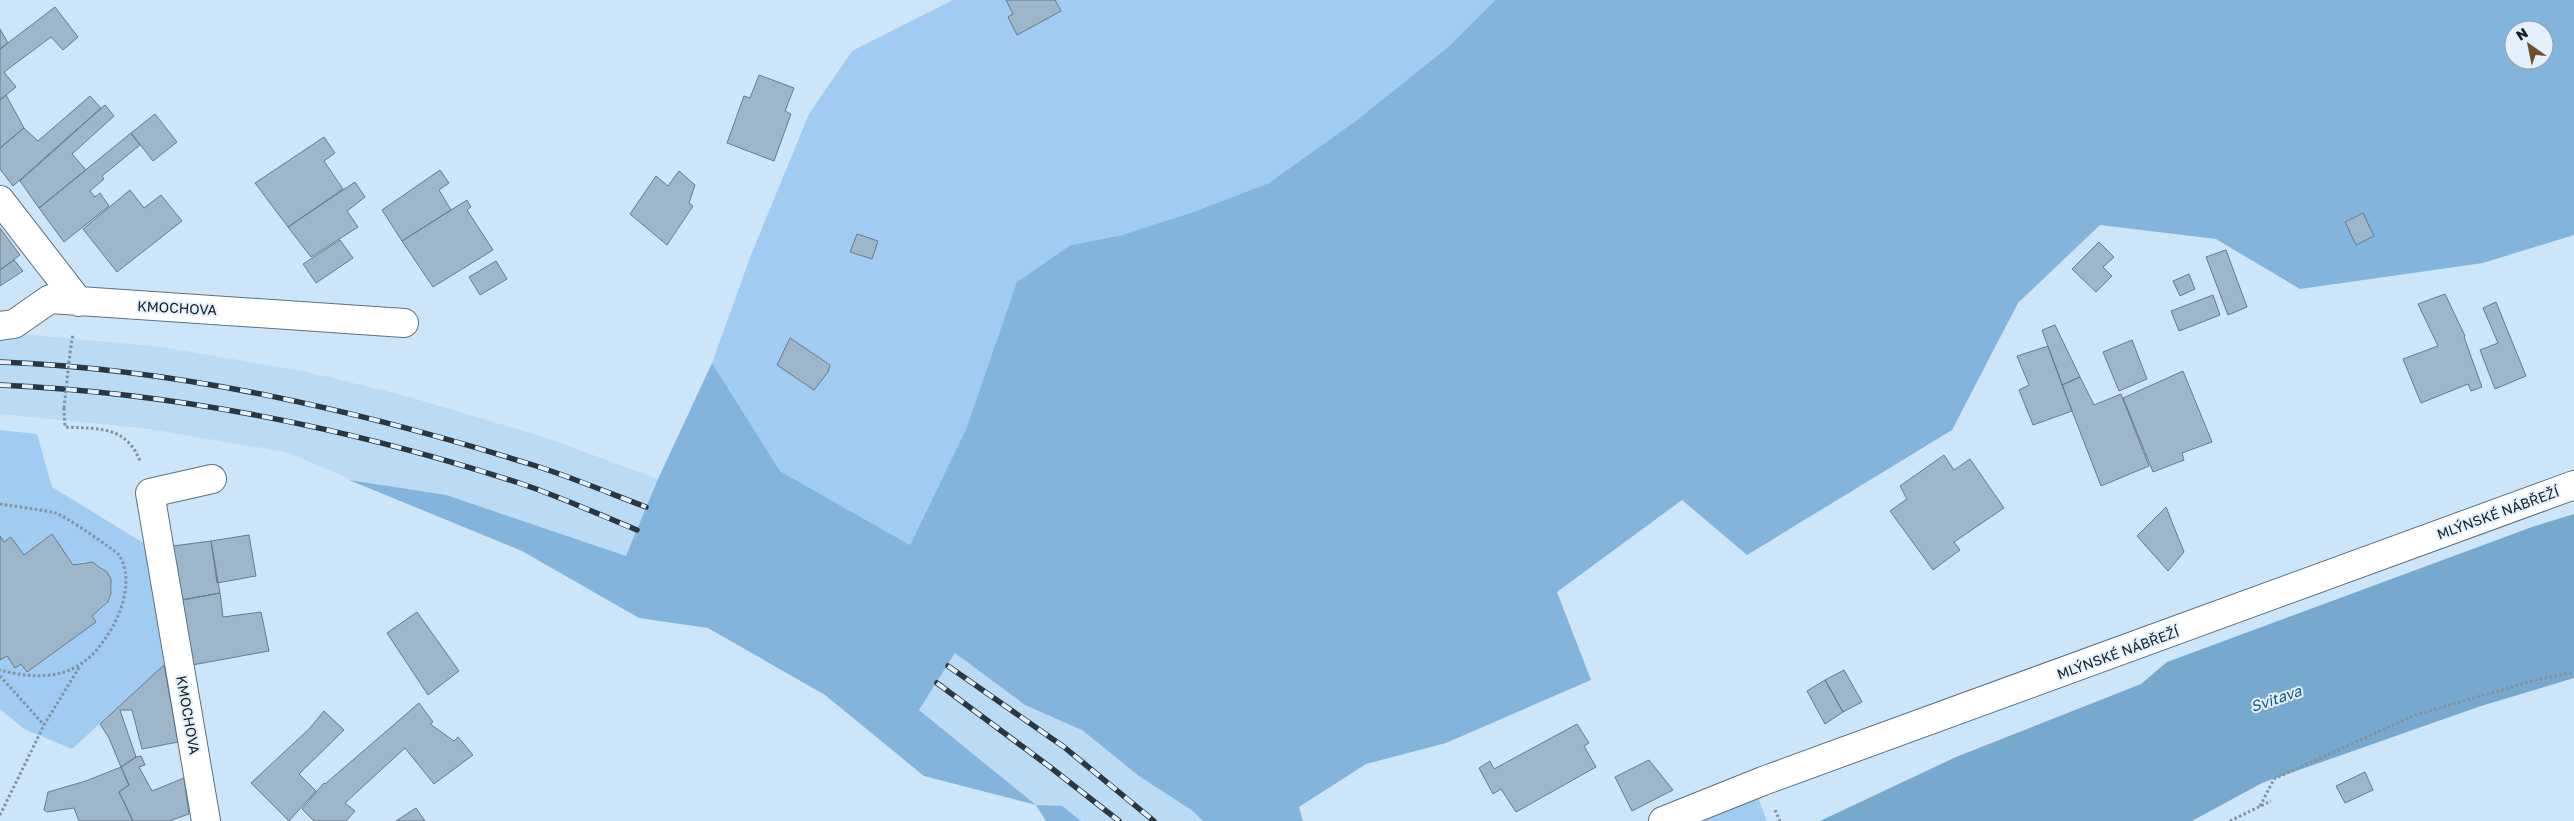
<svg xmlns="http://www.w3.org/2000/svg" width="2574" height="821" font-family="'Golos Text',sans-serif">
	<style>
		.built { fill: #bbdaf3 }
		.green { fill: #9fccf0 }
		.forest { fill: #83b5dc; fill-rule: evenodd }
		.water { fill: #77a9cf }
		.building { fill: #9eb6c9; stroke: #657b8d }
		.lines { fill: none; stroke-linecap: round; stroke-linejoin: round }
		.minor-casing { stroke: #5b7183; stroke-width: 30 }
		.path { stroke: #7f92a0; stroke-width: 3; stroke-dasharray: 2.5 2.5; stroke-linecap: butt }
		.minor { stroke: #fff; stroke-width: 28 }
		.rail-casing { stroke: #2b363f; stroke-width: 5.5 }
		.rail { stroke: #e2f1fd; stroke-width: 4; stroke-dasharray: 11; stroke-linecap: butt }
		.path-bridge { stroke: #7f92a0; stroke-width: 3; stroke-dasharray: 2.5 2.5; stroke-linecap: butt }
		.labels { text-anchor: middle; stroke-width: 4; stroke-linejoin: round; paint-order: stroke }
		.street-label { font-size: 14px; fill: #172027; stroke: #e2f1fd }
		.water-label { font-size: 15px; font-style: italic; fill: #1b547a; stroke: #e2f1fd }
	</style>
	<rect width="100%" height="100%" fill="#cce5f9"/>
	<path class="built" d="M 0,332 L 162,347 L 303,371 L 402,395 L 544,437 L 658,479 L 611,601 L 522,551 L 286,452 L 150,429 L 0,414 Z
		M 955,653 L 1025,705 L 1303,821 L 1046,821 L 1036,805 L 919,710 Z"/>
	<path class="green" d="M 953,0 L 1495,0 L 1448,47 L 1341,134 L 1269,183 L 1193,212 L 1122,235 L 1071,245 L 967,427 L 910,545 L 780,471 L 712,363 L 751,255 L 809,114 L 852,51 Z
		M 0,430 L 37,434 L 52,487 L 145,544 L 164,665 L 72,749 L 24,729 L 0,709 L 0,660 L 7,656 L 21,664 L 28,672 L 96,622 L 92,616 C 97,612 104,608 108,603 C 119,586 106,560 85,562 C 82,562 77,564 73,565 L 52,534 L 24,555 L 11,537 L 4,542 L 0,536 Z
		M 1757,795 L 1767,821 L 1680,821 Z"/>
	<path class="forest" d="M 1495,0 L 2574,0 L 2574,235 L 2483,263 L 2300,289 L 2216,239 L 2100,225 L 2018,303 L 1952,430 L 1747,555 L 1682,500 L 1557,592 L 1591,680 L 1446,743 L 1366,764 L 1299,807 L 1303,821 L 1203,821 L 1193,811 L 1139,776 L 1082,730 L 1025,705 L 955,653 L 919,710 L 1036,805 L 1062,806 L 1081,821 L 1046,821 L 1036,805 L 924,776 L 825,695 L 708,628 L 639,618 L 522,551 L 349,480 L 446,495 L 626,556 L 658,479 L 712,363 L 780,471 L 910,545 L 967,427 L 1017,282 L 1071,245 L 1122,235 L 1193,212 L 1269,183 L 1356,121 L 1448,47 ZM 2514,30 L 2544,30 L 2544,60 L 2514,60 Z"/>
	<path class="water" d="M 2574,514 L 2574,678 L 2481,706 L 2262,783 L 2192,821 L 1813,821 L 1820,821 L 1956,757 L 2141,684 L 2167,662 L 2532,527 Z"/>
	<path class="building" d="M 1006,0 L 1055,0 L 1061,11 L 1017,35 L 1008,17 L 1013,14 Z
		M 55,7 L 78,37 L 63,50 L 51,37 L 4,72 L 16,87 L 0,100 L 0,49 Z
		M 0,29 L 8,43 L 0,49 Z
		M 759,75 L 794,88 L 785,111 L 791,114 L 774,161 L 727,143 L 744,96 L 750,98 Z
		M 6,95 L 24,128 L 0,148 L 0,100 Z
		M 90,96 L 101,108 L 13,186 L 0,169 L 0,148 L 24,128 L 38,141 Z
		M 105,105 L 114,116 L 72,154 L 86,170 L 39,208 L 20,181 Z
		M 155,114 L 177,142 L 153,161 L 131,133 Z
		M 131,133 L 140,145 L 102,176 L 104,179 L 90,191 L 95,197 L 100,193 L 109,206 L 64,242 L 39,208 Z
		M 324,137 L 335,153 L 324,161 L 343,189 L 288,227 L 255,183 Z
		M 440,170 L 449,183 L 439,190 L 451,210 L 402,241 L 382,210 Z
		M 679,171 L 695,185 L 689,203 L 693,206 L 667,245 L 630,214 L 656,176 L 668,186 Z
		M 355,182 L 365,197 L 347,211 L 358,227 L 311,257 L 288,227 Z
		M 130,190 L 144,208 L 161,195 L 182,221 L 117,272 L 83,229 Z
		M 467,200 L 471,207 L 467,210 L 493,250 L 433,287 L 402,241 Z
		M 2363,213 L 2374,236 L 2356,245 L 2345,222 Z
		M 0,228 L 20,255 L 0,270 Z
		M 857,234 L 878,241 L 872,259 L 850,252 Z
		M 340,240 L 353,258 L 316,283 L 303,264 Z
		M 2099,242 L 2114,257 L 2103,267 L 2112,276 L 2096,292 L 2072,269 Z
		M 2226,250 L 2247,307 L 2228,315 L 2206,257 Z
		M 14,260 L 23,271 L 0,286 L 0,270 Z
		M 496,261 L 507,279 L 480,295 L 469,277 Z
		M 2189,274 L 2195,289 L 2180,296 L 2173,281 Z
		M 2445,294 L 2465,336 L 2464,337 L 2482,387 L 2471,391 L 2468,384 L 2421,403 L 2403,359 L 2438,346 L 2418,304 Z
		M 2213,295 L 2220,315 L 2179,331 L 2171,311 Z
		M 2496,302 L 2526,376 L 2495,389 L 2480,350 L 2498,343 L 2483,308 Z
		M 2055,325 L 2080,377 L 2062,385 L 2042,330 Z
		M 790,338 L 830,365 L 828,372 L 814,390 L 777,365 Z
		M 2132,340 L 2147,379 L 2119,391 L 2103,352 Z
		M 2048,346 L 2072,411 L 2033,425 L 2019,390 L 2029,385 L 2017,356 Z
		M 2183,371 L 2212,442 L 2182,453 L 2184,460 L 2153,472 L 2123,398 Z
		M 2080,377 L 2094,405 L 2121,394 L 2149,466 L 2101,486 L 2062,385 Z
		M 1944,455 L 1954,470 L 1970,459 L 2004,508 L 1954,542 L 1960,550 L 1933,570 L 1890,511 L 1907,499 L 1900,486 Z
		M 2166,507 L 2184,552 L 2168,571 L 2137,536 Z
		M 52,534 L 73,565 L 92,562 L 107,572 L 111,579 L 111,594 L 108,602 L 92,616 L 96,622 L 27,672 L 21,664 L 15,668 L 7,656 L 0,660 L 0,536 L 4,542 L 11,537 L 24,555 Z
		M 249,535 L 256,576 L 217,583 L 211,541 Z
		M 211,541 L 220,593 L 182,600 L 173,546 Z
		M 220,593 L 223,617 L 261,612 L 269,651 L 192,665 L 182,600 Z
		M 417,612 L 459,671 L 428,695 L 387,633 Z
		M 164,665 L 178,742 L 142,749 L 132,710 L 120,710 L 136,757 L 121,767 L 109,738 L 100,724 Z
		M 1844,670 L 1862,702 L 1843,712 L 1825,680 Z
		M 1825,680 L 1843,712 L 1825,724 L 1807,691 Z
		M 419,703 L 433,722 L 430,724 L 454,741 L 458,737 L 473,755 L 434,784 L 405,748 L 345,803 L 355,811 L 346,821 L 314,821 L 302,809 L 324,783 L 325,784 Z
		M 324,711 L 344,730 L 299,774 L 316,791 L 289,821 L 251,783 L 309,729 Z
		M 1577,724 L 1589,743 L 1584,746 L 1596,767 L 1516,812 L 1501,789 L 1493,794 L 1479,768 L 1490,761 L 1494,769 Z
		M 141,756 L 145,765 L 139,767 L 152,791 L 184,778 L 189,814 L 169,821 L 133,821 L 119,792 L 129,785 L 121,767 L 136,757 Z
		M 1649,760 L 1673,790 L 1632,811 L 1615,777 Z
		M 121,767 L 129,785 L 119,792 L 133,821 L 79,821 L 74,808 L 47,812 L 44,810 L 48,792 L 86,781 Z
		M 2365,772 L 2373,790 L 2345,803 L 2336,786 Z
		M 416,808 L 425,821 L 396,821 Z"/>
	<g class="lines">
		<defs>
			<path id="minor" d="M 0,200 L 79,302
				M 0,326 L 14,324 L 50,299 L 404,323
				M 206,821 L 150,493 L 212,479
				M 1663,821 L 1763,781 L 2574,485"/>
		</defs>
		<use href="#minor" class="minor-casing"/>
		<path class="path" d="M 70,353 L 73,334
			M 64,408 L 65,427 C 97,429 126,425 140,461
			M 0,504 C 18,507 38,509 56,513 C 63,515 115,550 119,555 C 140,588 109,645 81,664 C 57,680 25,677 0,670
			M 0,676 L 44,725
			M 2260,806 L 2274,779 L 2415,715 L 2532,681 L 2574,672
			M 1775,810 L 1780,821
			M 0,815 L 44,725 L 80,666
			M 2230,821 L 2271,801"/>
		<use href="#minor" class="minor"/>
		<defs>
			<path id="rail" d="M 0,362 C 181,369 361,411 533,465 C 571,477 609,493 646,507
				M 0,385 C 179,393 355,429 525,485 C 563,498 600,515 637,530
				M 948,666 L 1064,747 L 1154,821
				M 937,683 L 1050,767 L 1119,821"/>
		</defs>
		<use href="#rail" class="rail-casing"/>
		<use href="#rail" class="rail"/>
		<path class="path-bridge" d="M 64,408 L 70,353"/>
	</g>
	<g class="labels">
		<g class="street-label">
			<text transform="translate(177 308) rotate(3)" y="5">KMOCHOVA</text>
			<text transform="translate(2498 513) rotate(-20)" y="5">MLÝNSKÉ NÁBŘEŽÍ</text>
			<text transform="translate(2118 653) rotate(-20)" y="5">MLÝNSKÉ NÁBŘEŽÍ</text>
			<text transform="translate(188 715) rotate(80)" y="5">KMOCHOVA</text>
		</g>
		<g class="water-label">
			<text transform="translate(2276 699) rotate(-19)" y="5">Svitava</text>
		</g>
	</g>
	<g transform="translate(2529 45) rotate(327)"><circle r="24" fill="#e2f1fd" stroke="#919da7"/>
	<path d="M0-4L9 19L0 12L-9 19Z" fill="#734e2a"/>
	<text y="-8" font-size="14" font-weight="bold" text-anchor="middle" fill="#172027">N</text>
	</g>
</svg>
